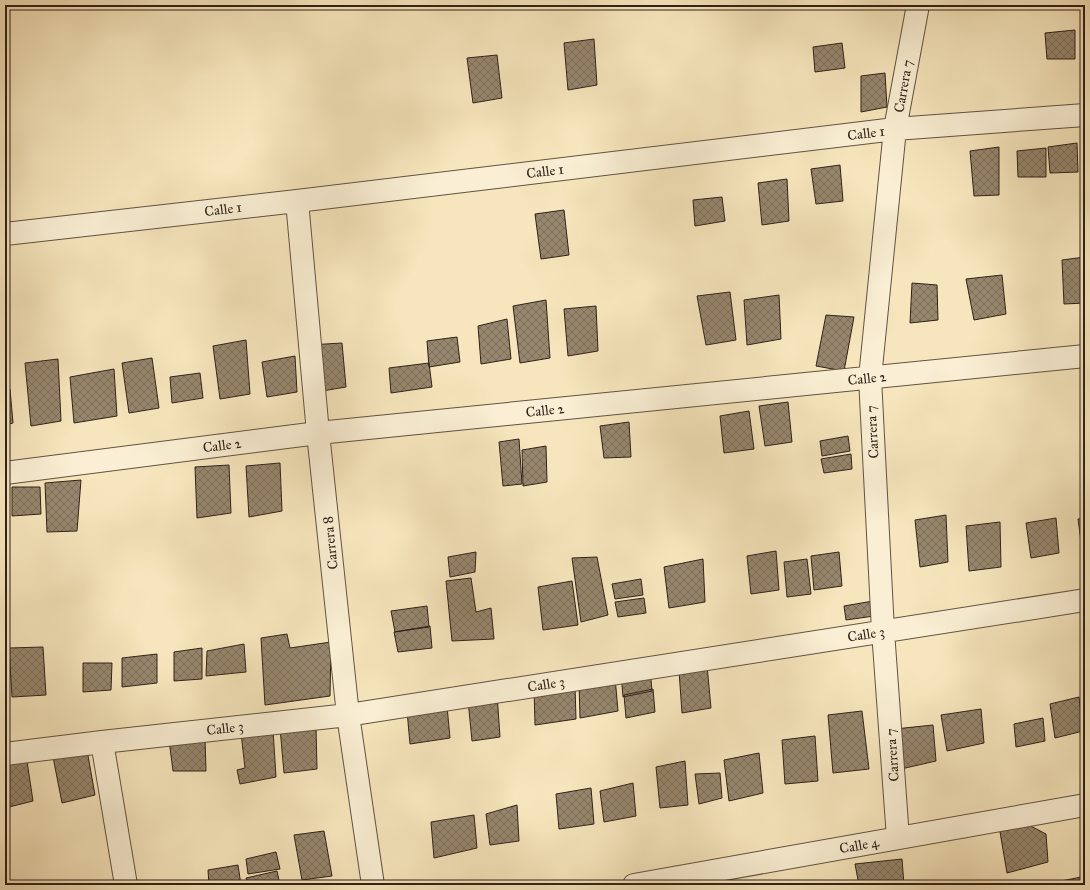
<svg xmlns="http://www.w3.org/2000/svg" width="1090" height="890" font-family="'IM FELL Great Primer',serif">
	<style>
		.building { fill: url(#building-cross-hatch); stroke: #302119 }
		.lines { fill: none; stroke-linecap: round; stroke-linejoin: round }
		.minor-casing { stroke: #625242; stroke-width: 24 }
		.minor { stroke: #faefd4; stroke-width: 22 }
		.labels { text-anchor: middle; stroke-width: 3.5; stroke-linejoin: round; paint-order: stroke }
		.street-label { font-size: 14px; fill: #302119; stroke: #faefd4 }
	</style>
	<defs>
		<pattern id="building-cross-hatch" width="8" height="8" patternUnits="userSpaceOnUse"><rect width="8" height="8" fill="#97876e"/><path d="M0 0l8 8M0 8l8-8" fill="none" stroke="#7c6e5a"/></pattern>
	</defs>
	<rect width="100%" height="100%" fill="#f7e6bd"/>
	<filter id="stains"><feTurbulence type="fractalNoise" baseFrequency=".005" numOctaves="4"/><feColorMatrix values="0 0 0 0 .2 0 0 0 0 .09 0 0 0 0 .02 0 0 0 .5 -.17"/></filter>
	<radialGradient id="worn" r=".72"><stop offset=".6" stop-color="#630" stop-opacity="0"/><stop offset="1" stop-color="#630" stop-opacity=".3"/></radialGradient>
	<path class="building" d="M 1075,30 L 1075,59 L 1047,59 L 1045,33 Z
		M 594,39 L 597,85 L 568,90 L 564,43 Z
		M 842,43 L 845,68 L 815,72 L 813,47 Z
		M 497,55 L 502,98 L 473,103 L 467,58 Z
		M 885,73 L 887,107 L 861,112 L 861,76 Z
		M 1077,143 L 1078,172 L 1050,173 L 1048,147 Z
		M 999,147 L 999,195 L 974,196 L 970,151 Z
		M 1046,148 L 1046,177 L 1018,177 L 1017,151 Z
		M 840,165 L 843,201 L 816,204 L 811,169 Z
		M 787,179 L 789,221 L 762,225 L 758,183 Z
		M 722,197 L 725,221 L 695,226 L 693,200 Z
		M 564,210 L 569,255 L 541,259 L 535,214 Z
		M 1085,257 L 1085,303 L 1064,304 L 1062,260 Z
		M 1002,275 L 1006,314 L 974,320 L 966,279 Z
		M 912,283 L 937,285 L 938,320 L 910,323 Z
		M 730,292 L 736,340 L 706,345 L 697,296 Z
		M 779,295 L 781,339 L 747,345 L 744,300 Z
		M 546,300 L 550,358 L 520,363 L 513,306 Z
		M 596,306 L 598,351 L 568,356 L 564,309 Z
		M 826,315 L 854,317 L 844,371 L 816,366 Z
		M 507,319 L 511,359 L 481,364 L 478,326 Z
		M 457,337 L 460,362 L 429,367 L 427,341 Z
		M 246,340 L 250,394 L 220,399 L 213,346 Z
		M 342,343 L 346,387 L 316,392 L 309,345 Z
		M 295,356 L 297,392 L 267,397 L 262,362 Z
		M 152,358 L 159,408 L 129,413 L 122,363 Z
		M 58,359 L 61,421 L 31,426 L 25,363 Z
		M 429,363 L 432,387 L 391,393 L 389,368 Z
		M 114,369 L 117,416 L 74,423 L 70,377 Z
		M 200,373 L 203,398 L 172,403 L 170,377 Z
		M 5,389 L 10,389 L 13,423 L 5,425 Z
		M 788,402 L 792,442 L 765,446 L 759,406 Z
		M 749,411 L 754,449 L 724,453 L 720,416 Z
		M 629,422 L 631,457 L 604,458 L 600,426 Z
		M 848,436 L 850,451 L 822,456 L 820,441 Z
		M 519,439 L 522,484 L 503,486 L 499,442 Z
		M 546,446 L 547,482 L 523,486 L 522,450 Z
		M 851,454 L 852,469 L 824,473 L 821,459 Z
		M 280,463 L 282,511 L 249,517 L 246,466 Z
		M 229,465 L 231,513 L 197,518 L 195,467 Z
		M 81,480 L 77,531 L 47,532 L 45,483 Z
		M 12,487 L 40,487 L 41,514 L 12,516 Z
		M 946,515 L 948,562 L 920,567 L 915,520 Z
		M 1056,518 L 1059,553 L 1031,558 L 1026,523 Z
		M 1085,518 L 1085,549 L 1082,549 L 1078,519 Z
		M 1000,522 L 1001,567 L 969,571 L 966,526 Z
		M 776,551 L 779,590 L 751,594 L 747,556 Z
		M 476,552 L 475,572 L 450,577 L 448,557 Z
		M 839,552 L 842,586 L 814,590 L 811,556 Z
		M 597,557 L 608,615 L 581,622 L 572,558 Z
		M 703,559 L 705,602 L 669,608 L 664,567 Z
		M 807,559 L 811,594 L 787,597 L 784,562 Z
		M 471,578 L 476,612 L 491,608 L 494,639 L 452,641 L 446,581 Z
		M 641,579 L 643,595 L 615,599 L 612,584 Z
		M 572,581 L 578,625 L 543,630 L 538,587 Z
		M 644,598 L 646,613 L 618,617 L 615,602 Z
		M 873,601 L 874,616 L 846,620 L 844,606 Z
		M 427,606 L 429,627 L 395,632 L 391,611 Z
		M 430,626 L 432,648 L 398,652 L 394,632 Z
		M 287,634 L 290,648 L 331,642 L 330,696 L 265,705 L 261,638 Z
		M 244,644 L 246,672 L 206,676 L 207,651 Z
		M 43,647 L 46,695 L 12,697 L 9,648 Z
		M 202,648 L 202,679 L 174,681 L 174,652 Z
		M 157,654 L 157,683 L 122,687 L 122,658 Z
		M 83,663 L 112,663 L 111,690 L 83,692 Z
		M 707,665 L 711,708 L 682,713 L 679,671 Z
		M 650,668 L 652,691 L 623,697 L 621,673 Z
		M 615,677 L 618,711 L 580,718 L 579,683 Z
		M 575,686 L 576,719 L 535,725 L 534,688 Z
		M 653,689 L 655,712 L 626,718 L 624,695 Z
		M 497,694 L 500,737 L 472,741 L 468,700 Z
		M 1079,697 L 1083,731 L 1055,738 L 1050,704 Z
		M 447,706 L 450,738 L 410,744 L 407,711 Z
		M 981,709 L 984,743 L 947,751 L 941,715 Z
		M 862,711 L 869,769 L 833,773 L 828,715 Z
		M 1043,718 L 1045,741 L 1016,747 L 1014,724 Z
		M 933,725 L 936,761 L 901,769 L 895,729 Z
		M 316,727 L 317,769 L 284,773 L 280,728 Z
		M 273,730 L 276,777 L 240,784 L 237,770 L 245,768 L 241,733 Z
		M 815,736 L 818,781 L 785,784 L 782,740 Z
		M 205,739 L 206,771 L 173,771 L 169,740 Z
		M 87,750 L 95,795 L 62,803 L 53,757 Z
		M 759,753 L 763,793 L 729,801 L 724,760 Z
		M 27,761 L 33,801 L 5,808 L 5,765 Z
		M 685,761 L 688,805 L 660,808 L 656,767 Z
		M 720,773 L 722,798 L 699,804 L 695,774 Z
		M 633,783 L 636,816 L 604,822 L 600,791 Z
		M 591,788 L 594,824 L 559,829 L 556,794 Z
		M 517,805 L 519,841 L 490,845 L 486,814 Z
		M 474,815 L 477,848 L 434,858 L 431,822 Z
		M 1023,822 L 1046,834 L 1048,862 L 1007,873 L 999,826 Z
		M 324,831 L 332,876 L 302,880 L 294,835 Z
		M 276,852 L 280,869 L 248,874 L 246,859 Z
		M 902,859 L 904,885 L 859,885 L 855,864 Z
		M 238,865 L 241,885 L 209,885 L 208,870 Z
		M 277,871 L 280,885 L 248,885 L 246,878 Z
		M 1081,877 L 1083,885 L 1042,885 Z"/>
	<g class="lines">
		<defs>
			<path id="minor" d="M 297,201 L 318,433 L 348,715 L 373,885
				M 5,234 L 297,201 L 895,129 L 1085,115
				M 5,473 L 318,433 L 1085,356
				M 102,742 L 126,885
				M 5,754 L 102,742 L 348,715 L 1085,600
				M 898,838 L 883,631 L 870,378 L 895,129 L 918,5
				M 634,885 L 1085,805"/>
		</defs>
		<use href="#minor" class="minor-casing"/>
		<use href="#minor" class="minor"/>
	</g>
	<g class="labels">
		<g class="street-label">
			<text transform="translate(903 86) rotate(-80)" y="5">Carrera 7</text>
			<text transform="translate(866 133) rotate(-7)" y="5">Calle 1</text>
			<text transform="translate(545 171) rotate(-7)" y="5">Calle 1</text>
			<text transform="translate(223 209) rotate(-7)" y="5">Calle 1</text>
			<text transform="translate(867 378) rotate(-6)" y="5">Calle 2</text>
			<text transform="translate(545 410) rotate(-6)" y="5">Calle 2</text>
			<text transform="translate(872 432) rotate(-93)" y="5">Carrera 7</text>
			<text transform="translate(222 445) rotate(-7)" y="5">Calle 2</text>
			<text transform="translate(330 543) rotate(-96)" y="5">Carrera 8</text>
			<text transform="translate(866 634) rotate(-9)" y="5">Calle 3</text>
			<text transform="translate(546 684) rotate(-9)" y="5">Calle 3</text>
			<text transform="translate(225 728) rotate(-6)" y="5">Calle 3</text>
			<text transform="translate(892 755) rotate(-94)" y="5">Carrera 7</text>
			<text transform="translate(859 845) rotate(-10)" y="5">Calle 4</text>
		</g>
	</g>
	<rect width="1090" height="890" fill="none" stroke="#f7e6bd" stroke-width="20"/>
	<rect x="6" y="6" width="1078" height="878" fill="none" stroke="#302119" stroke-width="2"/>
	<rect x="10" y="10" width="1070" height="870" fill="none" stroke="#302119"/>
	<rect width="100%" height="100%" filter="url(#stains)"/>
	<rect width="100%" height="100%" fill="url(#worn)"/>
</svg>
